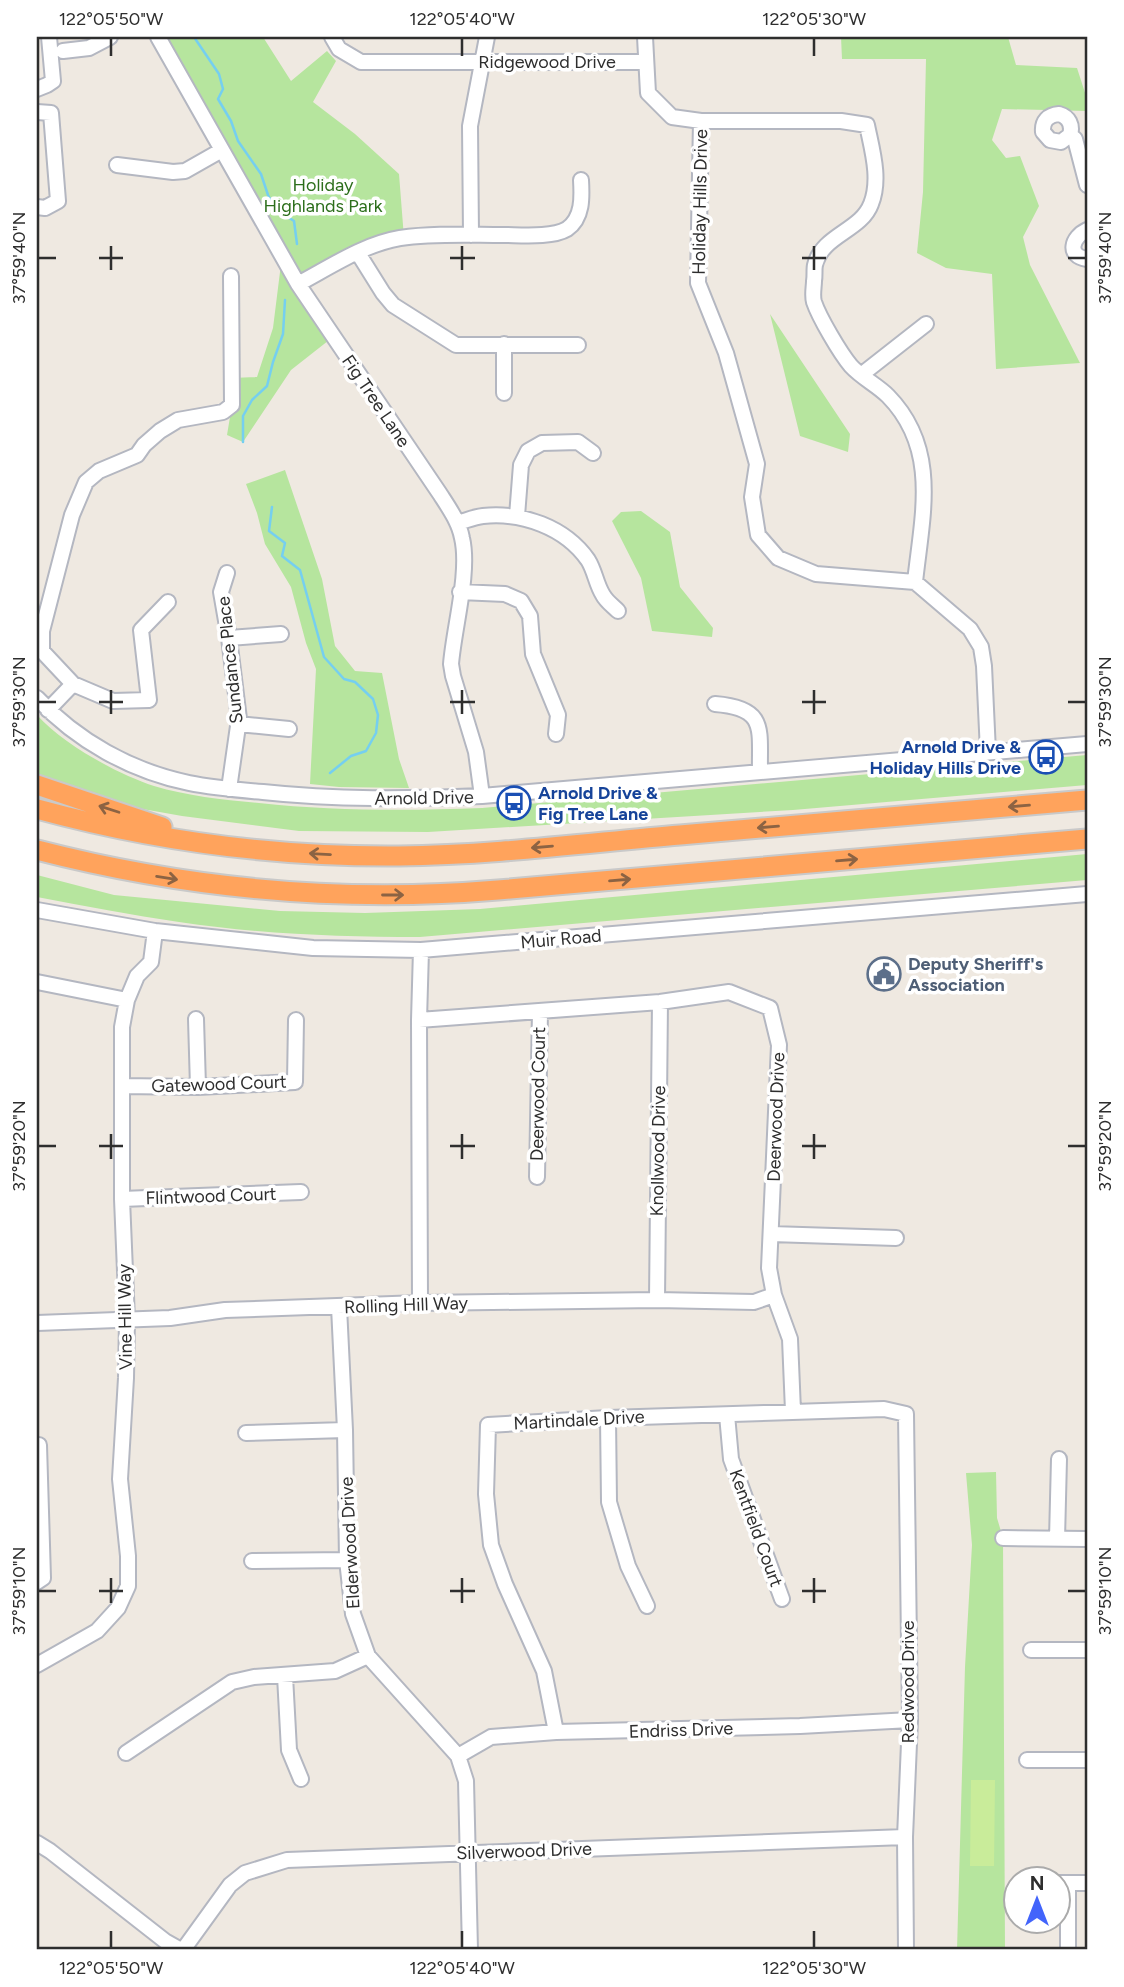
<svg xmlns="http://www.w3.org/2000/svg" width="1124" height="1987" font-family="Figtree,sans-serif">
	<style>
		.green { fill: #b6e59e }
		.pitch { fill: #c9ec9a }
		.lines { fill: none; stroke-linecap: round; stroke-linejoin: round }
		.stream { stroke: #75cff0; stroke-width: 2.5 }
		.minor-casing { stroke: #b4b7c1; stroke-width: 18 }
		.highway-casing { stroke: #c9c9c9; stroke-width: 23 }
		.minor { stroke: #fff; stroke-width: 14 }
		.highway { stroke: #ffa35c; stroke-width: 19 }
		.oneway { stroke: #8c6343 }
		.ticks { fill: none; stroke: #2e2e2e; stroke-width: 2.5 }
		.labels { text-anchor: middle; stroke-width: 7; stroke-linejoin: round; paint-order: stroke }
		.street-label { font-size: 18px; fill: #2e2e2e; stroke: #fff }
		.park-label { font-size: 18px; fill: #2c6e1b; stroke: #fff }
		.transit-label { font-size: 18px; font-weight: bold; fill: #164399; stroke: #fff; text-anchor: end }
		.service-label { font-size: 18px; font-weight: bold; fill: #4e5e75; stroke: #fff; text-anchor: start }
		.neatline { fill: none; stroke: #2e2e2e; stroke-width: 2.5 }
		.ticks-label { font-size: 18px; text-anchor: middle; fill: #2e2e2e }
	</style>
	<rect width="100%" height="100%" fill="#efe9e1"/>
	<path class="green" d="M 158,37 L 263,37 L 291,81 L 327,51 L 336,61 L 313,102 L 355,134 L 399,174 L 404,238 L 298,284 L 333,337 L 291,370 L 243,442 L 227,435 L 232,405 L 232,378 L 257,377 L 273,328 L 282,256 Z
		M 841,37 L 1008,37 L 1016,65 L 1077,68 L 1087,99 L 1087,111 L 1002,109 L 992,140 L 1006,158 L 1020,156 L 1039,206 L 1023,237 L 1030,265 L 1080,363 L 996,369 L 992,274 L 946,268 L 917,253 L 923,192 L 926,59 L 842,59 Z
		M 770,314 L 850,434 L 848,452 L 800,436 Z
		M 285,470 L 322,579 L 335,646 L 355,671 L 382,673 L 399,759 L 409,788 L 339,787 L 310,784 L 316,669 L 306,643 L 291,587 L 265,544 L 257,513 L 246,484 Z
		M 641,511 L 670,532 L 680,587 L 713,628 L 712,637 L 652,631 L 641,578 L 612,521 L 621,512 Z
		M 37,715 C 63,744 117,774 154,786 C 188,796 224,800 259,803 C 333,811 407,811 482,808 L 1087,755 L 1087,785 L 793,810 L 428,832 L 299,831 L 182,816 L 137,808 L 37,774 Z
		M 1087,854 L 1087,880 L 420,937 C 340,937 259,934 179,922 C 132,915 84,906 37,897 L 37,875 L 114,895 L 280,911 L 365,913 L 480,909 Z
		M 996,1472 L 997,1518 L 1003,1538 L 1005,1950 L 957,1950 L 965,1667 L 972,1545 L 966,1473 Z"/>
	<path class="pitch" d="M 971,1780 L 995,1780 L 994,1866 L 970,1866 Z"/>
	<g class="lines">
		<path class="stream" d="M 194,37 L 219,74 L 223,89 L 218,99 L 231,121 L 238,141 L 261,174 L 268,195 L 275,209 L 294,221 L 297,244
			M 243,442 L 243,416 L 252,400 L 267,386 L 273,362 L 283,334 L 285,300
			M 272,507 L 269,531 L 285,543 L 282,556 L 300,570 L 324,657 L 344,679 L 355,682 L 373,699 L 378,715 L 376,733 L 366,751 L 351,756 L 330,773"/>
		<defs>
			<path id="minor" d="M 158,37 L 298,284 L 440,494 C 449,508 459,522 462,538 C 470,572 454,627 451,664 L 453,676 L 476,752 L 482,796
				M 332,37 L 339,49 L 361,62 L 646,62
				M 645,37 L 648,93 L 672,117 L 701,121 L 841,121 L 867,125 C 872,150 881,179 871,204 C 861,231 822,235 815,265 C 814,269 815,276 814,281 C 814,287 812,295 814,302 C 819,317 840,353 851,366 C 862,378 877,385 888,396 C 940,449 922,516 915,582
				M 63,51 L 89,48 L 110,37
				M 37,89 L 47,85 L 53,81 L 49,37
				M 37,112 L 51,113 L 58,201 L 45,208 L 37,207
				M 701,121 L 698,283 L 726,353 L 757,464 L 752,497 L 758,535 L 778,558 L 816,574 L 915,582 L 970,629 L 981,647 L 984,666 L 988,752
				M 1070,135 L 1061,142 L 1050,140 L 1043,132 C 1042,121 1048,115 1059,114 C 1069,117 1073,125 1070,135 L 1075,139 L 1087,185
				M 117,165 L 173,172 L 185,171 L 222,150
				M 1087,230 C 1072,237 1066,256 1087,259
				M 471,235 L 470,126 L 487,37
				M 358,253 L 383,293 L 393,305 L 456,345 L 578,345
				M 298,284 C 330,267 364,244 400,238 C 434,233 469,235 503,235 C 520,235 552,238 567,229 C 583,218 582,197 581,180
				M 504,344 L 504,393
				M 861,375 L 926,324
				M 517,516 L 521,465 L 528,451 L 542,443 L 578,442 L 593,453
				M 457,523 C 465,521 474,517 483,516 C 522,512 565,527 588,560 C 595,571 596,584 603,595 C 606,601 613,606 618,611
				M 227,573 L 221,592 L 229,638 L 239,719 L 229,789
				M 460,592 L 505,594 L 521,601 L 530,616 L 533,654 L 558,715 L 556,734
				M 168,602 L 141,630 L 149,700 L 113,701 L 73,684 L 42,651 L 42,631 L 72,515 L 86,482 L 99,471 L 137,455 L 144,445 L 160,431 L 178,420 L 223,412 L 232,405 L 231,276
				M 229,638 L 281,634
				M 37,698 C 77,741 131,771 189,783 C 213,788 238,790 263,792 C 336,800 409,799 482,796 L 1087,744
				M 715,704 C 768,708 759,730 760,772
				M 48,710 L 73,684
				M 238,724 L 289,729
				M 37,910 L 155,931 L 313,948 L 421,950 L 1087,894
				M 37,982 L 127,1000
				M 196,1019 L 198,1087
				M 419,1020 L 660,1002 L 729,992 L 770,1008 L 779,1045 L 769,1268 L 774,1295 L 790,1339 L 793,1411
				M 122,1086 L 198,1087 L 295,1082 L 296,1020
				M 537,1177 L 540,1012
				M 122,1199 L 301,1192
				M 771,1234 L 896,1238
				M 657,1300 L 660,1002
				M 420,1303 L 419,1020 L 421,950
				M 339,1307 L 345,1430 L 347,1560 L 353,1614 L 368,1656 L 458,1756 L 466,1781 L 470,1950
				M 37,1323 L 170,1318 L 225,1310 L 420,1303 L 657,1300 L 754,1302 L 774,1295
				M 727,1415 L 731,1459 L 782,1599
				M 608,1418 L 609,1502 L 628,1566 L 647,1606
				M 246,1433 L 345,1430
				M 37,1445 L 39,1445 L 43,1578 L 37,1582
				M 1003,1538 L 1087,1539
				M 1057,1539 L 1059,1459
				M 252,1561 L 347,1560
				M 1031,1650 L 1087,1650
				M 37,1665 L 97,1631 L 118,1608 L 128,1586 L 128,1556 L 120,1479 L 126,1378 L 127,1319 L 122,1199 L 122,1027 L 127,1000 L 137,976 L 151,962 L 155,931
				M 285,1676 L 289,1750 L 301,1779
				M 556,1732 L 544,1671 L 505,1584 L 491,1545 L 486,1494 L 488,1425 L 608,1418 L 884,1409 L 906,1414 L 910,1720 L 905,1837 L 906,1950
				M 126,1753 L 232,1682 L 254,1677 L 335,1671 L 368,1656
				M 458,1756 L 491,1737 L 556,1732 L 800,1726 L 910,1720
				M 1027,1760 L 1087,1760
				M 37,1843 L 50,1851 L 165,1941 L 181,1950
				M 1058,1883 L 1087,1883
				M 183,1950 L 230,1885 L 245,1873 L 287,1860 L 905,1837
				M 1068,1950 L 1068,1883"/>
			<path id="highway" d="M 37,785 L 162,827
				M 37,809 C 154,841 277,857 399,856 C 493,855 586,843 680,835 C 816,823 951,812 1087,800
				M 37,850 C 188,889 342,903 498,890 L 1087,839"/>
		</defs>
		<use href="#minor" class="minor-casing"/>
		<use href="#highway" class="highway-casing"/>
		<use href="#minor" class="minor"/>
		<use href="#highway" class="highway"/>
	</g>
	<defs><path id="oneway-shaft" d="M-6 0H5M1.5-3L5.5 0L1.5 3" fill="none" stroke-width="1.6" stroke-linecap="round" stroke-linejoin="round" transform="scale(1.75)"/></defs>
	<g class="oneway">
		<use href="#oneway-shaft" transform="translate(1019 806) rotate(175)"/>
		<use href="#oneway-shaft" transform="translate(109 809) rotate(-162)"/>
		<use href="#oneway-shaft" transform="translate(768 827) rotate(175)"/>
		<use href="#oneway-shaft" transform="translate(542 847) rotate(175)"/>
		<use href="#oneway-shaft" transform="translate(320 854) rotate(-177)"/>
		<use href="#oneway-shaft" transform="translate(847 860) rotate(-5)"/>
		<use href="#oneway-shaft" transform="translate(167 878) rotate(9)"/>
		<use href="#oneway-shaft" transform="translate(620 880) rotate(-5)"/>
		<use href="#oneway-shaft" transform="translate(393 895)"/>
	</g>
	<path class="ticks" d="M 111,38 L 111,56M 462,38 L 462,56M 814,38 L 814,56M 111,246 L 111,270M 462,246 L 462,270M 814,246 L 814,270M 38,258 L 56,258M 99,258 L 123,258M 450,258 L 475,258M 802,258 L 826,258M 1068,258 L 1086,258M 111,690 L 111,714M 462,690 L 462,714M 814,690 L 814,714M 38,702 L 56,702M 99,702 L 123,702M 450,702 L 475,702M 802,702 L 826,702M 1068,702 L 1086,702M 111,1134 L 111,1159M 462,1134 L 462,1159M 814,1134 L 814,1159M 38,1146 L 56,1146M 99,1146 L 123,1146M 450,1146 L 475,1146M 802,1146 L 826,1146M 1068,1146 L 1086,1146M 111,1578 L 111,1603M 462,1578 L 462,1603M 814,1578 L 814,1603M 38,1591 L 56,1591M 99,1591 L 123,1591M 450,1591 L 475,1591M 802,1591 L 826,1591M 1068,1591 L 1086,1591M 111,1931 L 111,1948M 462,1931 L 462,1948M 814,1931 L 814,1948"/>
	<defs>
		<symbol id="bus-ring" viewBox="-11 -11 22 22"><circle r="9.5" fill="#fff" stroke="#1a4fb4" stroke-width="1.5"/><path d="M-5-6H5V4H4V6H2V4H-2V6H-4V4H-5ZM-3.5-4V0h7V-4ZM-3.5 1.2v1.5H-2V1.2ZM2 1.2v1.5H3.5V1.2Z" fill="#1a4fb4"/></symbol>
		<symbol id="civic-ring" viewBox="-11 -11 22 22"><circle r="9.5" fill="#fff" stroke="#5c6f8a" stroke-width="1.5"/><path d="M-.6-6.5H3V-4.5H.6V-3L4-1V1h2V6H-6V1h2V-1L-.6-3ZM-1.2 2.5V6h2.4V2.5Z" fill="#5c6f8a"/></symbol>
	</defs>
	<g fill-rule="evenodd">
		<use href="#bus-ring" x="1027" y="738" width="38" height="38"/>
		<use href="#bus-ring" x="495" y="784" width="38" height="38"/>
		<use href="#civic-ring" x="865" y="955" width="38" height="38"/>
	</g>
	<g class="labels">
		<g class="street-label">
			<text x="547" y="68">Ridgewood Drive</text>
			<text transform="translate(700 202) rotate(-89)" y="6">Holiday Hills Drive</text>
			<text transform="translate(376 401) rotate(56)" y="6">Fig Tree Lane</text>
			<text transform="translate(230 660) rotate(-96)" y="6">Sundance Place</text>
			<text transform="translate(424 798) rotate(-1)" y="6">Arnold Drive</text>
			<text transform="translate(561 939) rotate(-5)" y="6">Muir Road</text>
			<text transform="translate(219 1084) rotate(-2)" y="6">Gatewood Court</text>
			<text transform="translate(538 1094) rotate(-89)" y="6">Deerwood Court</text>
			<text transform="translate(776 1117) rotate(-88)" y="6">Deerwood Drive</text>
			<text transform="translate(658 1151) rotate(-89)" y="6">Knollwood Drive</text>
			<text transform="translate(211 1196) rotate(-2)" y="6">Flintwood Court</text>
			<text transform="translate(406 1305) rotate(-2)" y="6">Rolling Hill Way</text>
			<text transform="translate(125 1317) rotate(-91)" y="6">Vine Hill Way</text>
			<text transform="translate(579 1420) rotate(-3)" y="6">Martindale Drive</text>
			<text transform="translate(756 1528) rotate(70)" y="6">Kentfield Court</text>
			<text transform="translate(350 1543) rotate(-93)" y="6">Elderwood Drive</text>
			<text transform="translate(908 1682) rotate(-90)" y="6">Redwood Drive</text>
			<text transform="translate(681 1730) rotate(-2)" y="6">Endriss Drive</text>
			<text transform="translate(524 1851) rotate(-2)" y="6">Silverwood Drive</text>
		</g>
		<g class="park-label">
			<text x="323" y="191">Holiday<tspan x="323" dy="21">Highlands Park</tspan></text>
		</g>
		<g class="transit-label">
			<text x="1021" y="753">Arnold Drive &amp;<tspan x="1021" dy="21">Holiday Hills Drive</tspan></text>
			<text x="538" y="799" text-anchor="start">Arnold Drive &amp;<tspan x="538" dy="21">Fig Tree Lane</tspan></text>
		</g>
		<g class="service-label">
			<text x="908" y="970">Deputy Sheriff's<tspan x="908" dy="21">Association</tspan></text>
		</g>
	</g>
	<rect width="1124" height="1987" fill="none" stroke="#ffffff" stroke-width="77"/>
	<g transform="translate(1037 1900)"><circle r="33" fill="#ffffff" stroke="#ababab" stroke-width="2"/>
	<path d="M0-5L12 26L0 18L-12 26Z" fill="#4264fb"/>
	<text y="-10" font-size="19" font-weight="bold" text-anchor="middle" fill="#2e2e2e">N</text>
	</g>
	<rect x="38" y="38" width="1048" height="1910" class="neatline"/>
	<g class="ticks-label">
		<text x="111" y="25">122°05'50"W</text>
		<text x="462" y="25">122°05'40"W</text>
		<text x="814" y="25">122°05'30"W</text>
		<text transform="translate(19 258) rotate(-90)" y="6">37°59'40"N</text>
		<text transform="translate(1105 258) rotate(-90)" y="6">37°59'40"N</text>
		<text transform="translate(19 702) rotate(-90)" y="6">37°59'30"N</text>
		<text transform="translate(1105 702) rotate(-90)" y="6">37°59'30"N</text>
		<text transform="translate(19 1146) rotate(-90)" y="6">37°59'20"N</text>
		<text transform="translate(1105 1146) rotate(-90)" y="6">37°59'20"N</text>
		<text transform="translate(19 1591) rotate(-90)" y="6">37°59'10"N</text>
		<text transform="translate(1105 1591) rotate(-90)" y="6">37°59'10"N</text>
		<text x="111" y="1974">122°05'50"W</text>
		<text x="462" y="1974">122°05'40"W</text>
		<text x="814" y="1974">122°05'30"W</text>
	</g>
</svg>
